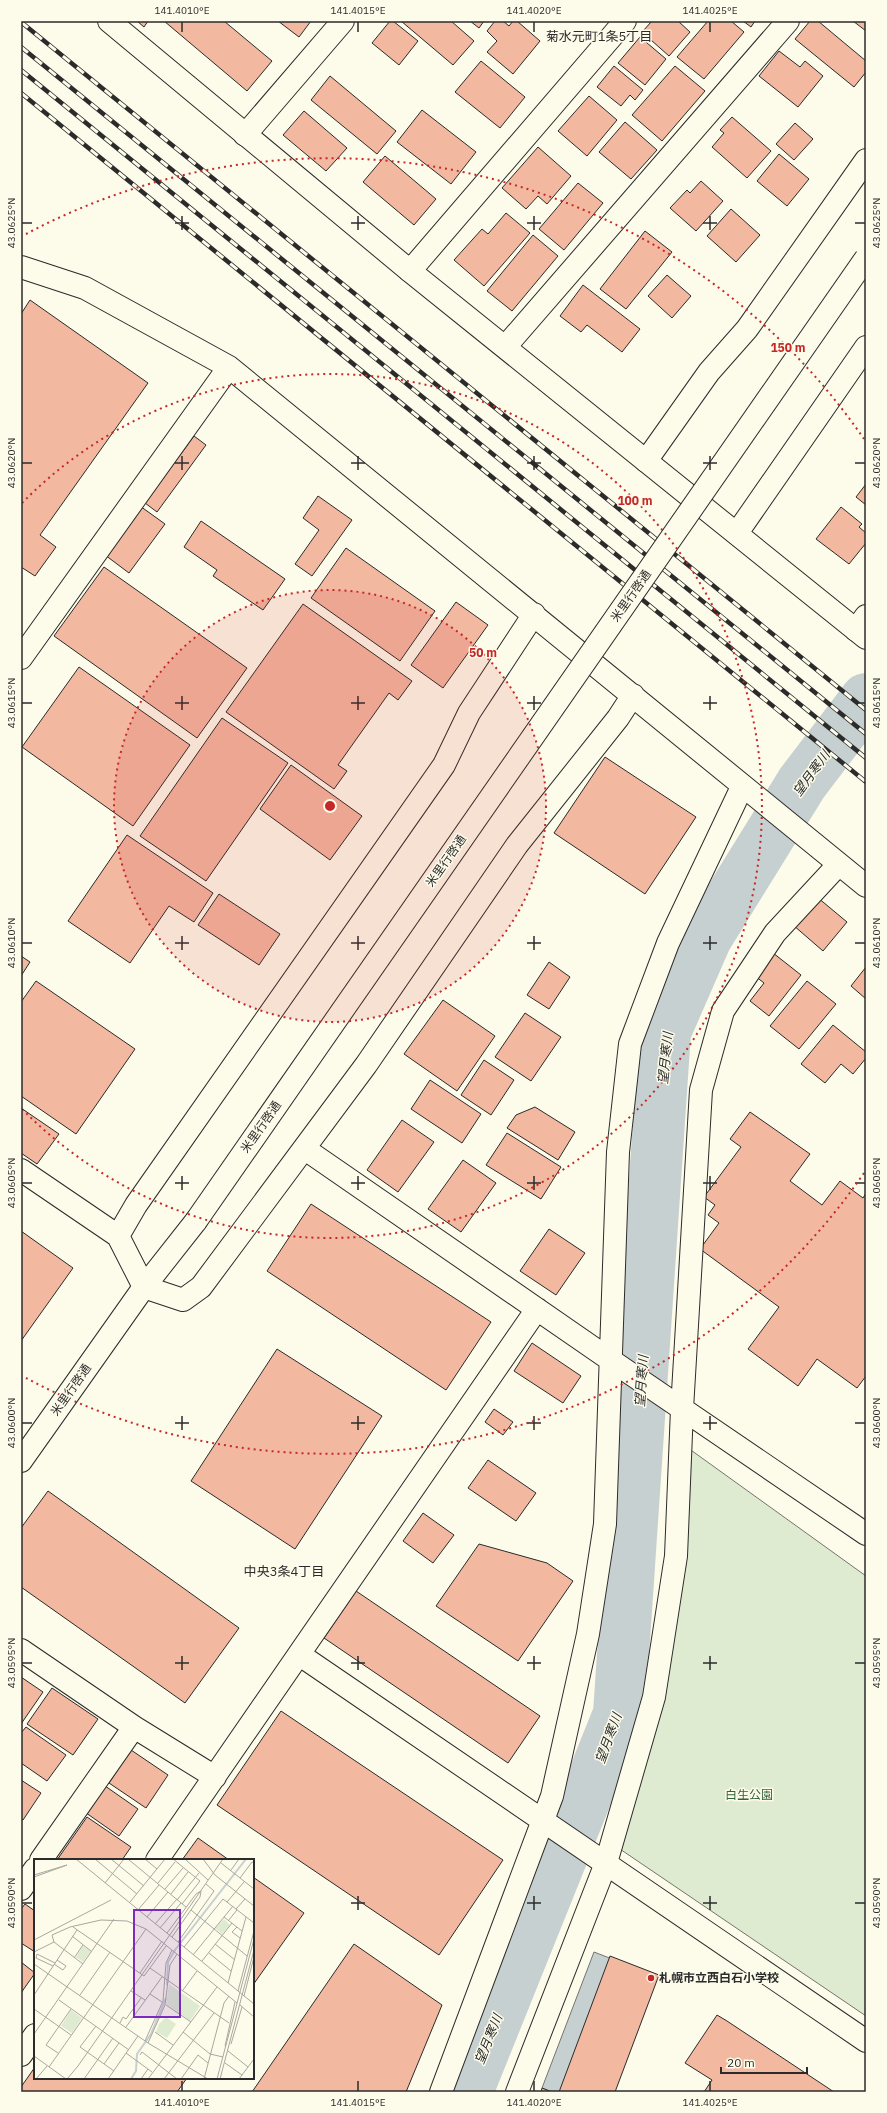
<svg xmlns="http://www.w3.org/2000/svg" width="887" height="2113" font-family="'IBM Plex Sans','Noto Sans JP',sans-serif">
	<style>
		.green { fill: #deebd1; stroke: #74746e }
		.water { fill: #c7d0d0; stroke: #74746e }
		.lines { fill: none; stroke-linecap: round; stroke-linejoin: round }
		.river { stroke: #c7d0d0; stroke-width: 52 }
		.building { fill: #f2b8a0; stroke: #2b2b2b }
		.minor-casing { stroke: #2b2b2b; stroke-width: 24 }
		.tertiary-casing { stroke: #2b2b2b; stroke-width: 24 }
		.minor { stroke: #fdfbea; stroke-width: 22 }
		.tertiary { stroke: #fdfbea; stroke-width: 22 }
		.rail-casing { stroke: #2b2b2b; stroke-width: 4.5 }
		.rail { stroke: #fdfbea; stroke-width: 3; stroke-dasharray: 9; stroke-linecap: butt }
		.tertiary-bridge-casing { stroke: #2b2b2b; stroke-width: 24; stroke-linecap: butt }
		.tertiary-bridge { stroke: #fdfbea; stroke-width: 22 }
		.ticks { fill: none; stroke: #2b2b2b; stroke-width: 1.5 }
		.ring { fill: none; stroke: #c62828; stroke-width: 2; stroke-dasharray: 2 4 }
		.poi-dot { fill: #c62828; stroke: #fdfbea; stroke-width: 1.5 }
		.labels { text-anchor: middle; stroke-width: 3; stroke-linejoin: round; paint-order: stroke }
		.street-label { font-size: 12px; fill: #2b2b2b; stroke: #fdfbea }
		.park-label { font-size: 12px; fill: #34623c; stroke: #fdfbea }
		.poi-label { font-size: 12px; font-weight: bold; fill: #2b2b2b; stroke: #fdfbea; text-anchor: start }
		.neighbourhood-label { font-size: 13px; fill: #2b2b2b; stroke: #fdfbea }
		.water-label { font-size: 13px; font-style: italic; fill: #2b2b2b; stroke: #fdfbea }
		.inset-river { fill: none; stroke: #c7d0d0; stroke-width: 2 }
		.inset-road { fill: none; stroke: #a9a89e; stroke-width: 1 }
		.view { fill: #7b2cbf; fill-opacity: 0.15; stroke: #7b2cbf; stroke-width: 2 }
		.inset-edge { fill: none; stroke: #2b2b2b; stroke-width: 2 }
		.centre { fill: #c62828; stroke: #fdfbea; stroke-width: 2 }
		.ring-label { font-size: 12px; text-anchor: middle; font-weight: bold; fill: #c62828; stroke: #fdfbea; stroke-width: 3; stroke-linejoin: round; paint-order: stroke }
		.neatline { fill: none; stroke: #2b2b2b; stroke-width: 1.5 }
		.ticks-label { font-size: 10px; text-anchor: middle; fill: #2b2b2b }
	</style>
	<rect width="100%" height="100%" fill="#fdfbea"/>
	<path class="green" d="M 688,1448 L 866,1576 L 866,2016 L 614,1845 L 664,1666 Z"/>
	<path class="water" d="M 594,1952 L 643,1971 L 598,2092 L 552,2092 L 542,2088 Z"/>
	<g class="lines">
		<path class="river" d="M 467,2092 L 619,1714 L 665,1032 L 706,938 L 802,783 L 866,699"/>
	</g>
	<path class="building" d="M 137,21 L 148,21 L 144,27 Z
		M 164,21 L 224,21 L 272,61 L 247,91 Z
		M 278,21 L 311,21 L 299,37 Z
		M 390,21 L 393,21 L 418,41 L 399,65 L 372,43 Z
		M 401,21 L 451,21 L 474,41 L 453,65 Z
		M 470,21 L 484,21 L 479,28 Z
		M 495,21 L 503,21 L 509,26 L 513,21 L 517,21 L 540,41 L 513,74 L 487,52 L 497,41 L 487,31 Z
		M 652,21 L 678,21 L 690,32 L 669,56 L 642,32 Z
		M 708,21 L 731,21 L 744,32 L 704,79 L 677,57 Z
		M 743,21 L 755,21 L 751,27 Z
		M 810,21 L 818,21 L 866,61 L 866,72 L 854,87 L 795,39 Z
		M 853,21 L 866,21 L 866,31 Z
		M 640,37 L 666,59 L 645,85 L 618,63 Z
		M 779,51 L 800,67 L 805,61 L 823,76 L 798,107 L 759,76 Z
		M 481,61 L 525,97 L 500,128 L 455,92 Z
		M 614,66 L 643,90 L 635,100 L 630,95 L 621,106 L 597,87 Z
		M 675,66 L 705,91 L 662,141 L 632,115 Z
		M 330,76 L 396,131 L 377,154 L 311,100 Z
		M 589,96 L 617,120 L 587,156 L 558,131 Z
		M 422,110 L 476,152 L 451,184 L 397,142 Z
		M 304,111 L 347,148 L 326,171 L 283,135 Z
		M 732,117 L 771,151 L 747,178 L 712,147 L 724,133 L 720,130 Z
		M 625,122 L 657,150 L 631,179 L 599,152 Z
		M 795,123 L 813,139 L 794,160 L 776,144 Z
		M 538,147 L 571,176 L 547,204 L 538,196 L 526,209 L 502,188 Z
		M 779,154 L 809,179 L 787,206 L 757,181 Z
		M 385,156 L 436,199 L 414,225 L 363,182 Z
		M 701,181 L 723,201 L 696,231 L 670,208 L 687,190 L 690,193 Z
		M 578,183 L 603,203 L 564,250 L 539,229 Z
		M 731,209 L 760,235 L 736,262 L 707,236 Z
		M 506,213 L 530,233 L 484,286 L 454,260 L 482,229 L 488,234 Z
		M 645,231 L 672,252 L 626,309 L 600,289 Z
		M 533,235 L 558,256 L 512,311 L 487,291 Z
		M 667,275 L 691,296 L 672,318 L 648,296 Z
		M 583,285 L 640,329 L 622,352 L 587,325 L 581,332 L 560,316 Z
		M 30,300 L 148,383 L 40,535 L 56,547 L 35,576 L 21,567 L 21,314 Z
		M 194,436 L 206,445 L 157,512 L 145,503 Z
		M 866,484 L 866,505 L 856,497 Z
		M 318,496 L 352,520 L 312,576 L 295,564 L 319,530 L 303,518 Z
		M 140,506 L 165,524 L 129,573 L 105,555 Z
		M 841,507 L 862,524 L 859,527 L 866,533 L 866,543 L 849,564 L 816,539 Z
		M 201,521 L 285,579 L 263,610 L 213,576 L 217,570 L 184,547 Z
		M 346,548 L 435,611 L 400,661 L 311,598 Z
		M 104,567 L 247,668 L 197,738 L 54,636 Z
		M 456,602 L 488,625 L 443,688 L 411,665 Z
		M 303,604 L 412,681 L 398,700 L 389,693 L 338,765 L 347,771 L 334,789 L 226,712 Z
		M 79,667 L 190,745 L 133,826 L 22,747 Z
		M 222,718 L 288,763 L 206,881 L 140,836 Z
		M 605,757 L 696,817 L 645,894 L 554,833 Z
		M 291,765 L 362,816 L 330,860 L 260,809 Z
		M 127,835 L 213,893 L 194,922 L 169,906 L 130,963 L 68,921 Z
		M 219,894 L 280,934 L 259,965 L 198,925 Z
		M 817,897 L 847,922 L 823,951 L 793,925 Z
		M 768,949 L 801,975 L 769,1016 L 750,1001 L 764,983 L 750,972 Z
		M 21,956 L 30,962 L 21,976 Z
		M 549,962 L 570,977 L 549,1009 L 527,995 Z
		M 866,967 L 866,999 L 851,986 Z
		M 36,981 L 135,1049 L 76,1134 L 21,1096 L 21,1002 Z
		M 807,981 L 836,1004 L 799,1049 L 770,1026 Z
		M 443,1000 L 495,1036 L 457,1091 L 404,1054 Z
		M 525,1013 L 561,1037 L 531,1081 L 495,1057 Z
		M 833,1025 L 866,1052 L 866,1058 L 853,1074 L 841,1064 L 825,1083 L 801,1064 Z
		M 484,1060 L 514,1080 L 491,1115 L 461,1095 Z
		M 430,1080 L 481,1114 L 462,1143 L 411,1109 Z
		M 535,1107 L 575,1132 L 558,1160 L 507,1128 L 516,1115 Z
		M 21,1108 L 59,1134 L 37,1164 L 21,1153 Z
		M 750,1112 L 810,1154 L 790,1181 L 822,1205 L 840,1181 L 863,1198 L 866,1193 L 866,1376 L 857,1388 L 817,1359 L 798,1386 L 748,1349 L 779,1307 L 700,1249 L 719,1223 L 708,1215 L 715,1205 L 704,1197 L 741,1147 L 730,1139 Z
		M 402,1120 L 434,1142 L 398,1192 L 367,1170 Z
		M 507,1133 L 561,1167 L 541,1199 L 486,1165 Z
		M 463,1160 L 496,1183 L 461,1232 L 428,1209 Z
		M 311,1204 L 491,1322 L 446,1390 L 267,1271 Z
		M 549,1229 L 585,1253 L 556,1295 L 520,1271 Z
		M 21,1231 L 73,1268 L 21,1341 Z
		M 532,1343 L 581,1376 L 563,1403 L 514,1371 Z
		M 277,1349 L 382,1416 L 295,1549 L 191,1481 Z
		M 494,1409 L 513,1422 L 503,1435 L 485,1422 Z
		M 488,1460 L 536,1493 L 516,1521 L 468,1488 Z
		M 48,1491 L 239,1628 L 185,1703 L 21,1587 L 21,1528 Z
		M 423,1513 L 454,1535 L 433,1563 L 403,1541 Z
		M 479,1544 L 547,1563 L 573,1581 L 518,1661 L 436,1606 Z
		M 356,1591 L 540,1716 L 508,1763 L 324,1638 Z
		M 21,1677 L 43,1692 L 21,1724 Z
		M 52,1688 L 98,1719 L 73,1755 L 27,1724 Z
		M 281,1711 L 503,1860 L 439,1955 L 217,1805 Z
		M 26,1727 L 66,1755 L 47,1781 L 21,1763 L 21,1733 Z
		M 131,1750 L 168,1775 L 146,1808 L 109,1783 Z
		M 21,1780 L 41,1793 L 23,1820 L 21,1819 Z
		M 98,1781 L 138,1809 L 119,1836 L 79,1808 Z
		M 87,1817 L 131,1847 L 122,1860 L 57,1860 Z
		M 198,1838 L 229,1860 L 182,1860 Z
		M 253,1877 L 304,1913 L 253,1985 Z
		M 25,1904 L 35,1911 L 35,1952 L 21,1943 L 21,1909 Z
		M 354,1944 L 442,2005 L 406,2092 L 252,2092 Z
		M 610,1956 L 659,1975 L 615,2092 L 559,2092 Z
		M 21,1962 L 35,1973 L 21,1993 Z
		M 717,2015 L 727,2021 L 834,2092 L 704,2092 L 712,2080 L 685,2063 Z
		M 35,2067 L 35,2078 L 187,2078 L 177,2092 L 21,2092 L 21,2087 Z
		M 542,2088 L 552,2092 L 541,2092 Z"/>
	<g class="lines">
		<defs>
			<path id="minor" d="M 245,135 L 343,21
				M 21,267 L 85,288 L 229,367 L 866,886
				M 410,271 L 625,21
				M 506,346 L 788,21
				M 646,461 L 709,372 L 747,329 L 866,160
				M 737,533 L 866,347
				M 856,630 L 866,616
				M 21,658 L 229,367
				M 305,1149 L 612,1361 L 866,1534
				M 21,1170 L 118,1236 L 144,1287 L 183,1300 L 201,1287 L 366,1065 L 517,845 L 618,718 L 633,695
				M 118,1236 L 136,1205 L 444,765 L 469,713 L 534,614
				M 21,1650 L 134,1727 L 215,1777
				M 300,1655 L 866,2041
				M 41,1860 L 134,1727
				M 157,1860 L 537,1309
				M 21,1889 L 35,1869
				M 21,2055 L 35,2035
				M 441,2092 L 552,1796 L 588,1634 L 605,1524 L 618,1152 L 630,1044 L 668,943 L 742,787
				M 517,2092 L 606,1863 L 654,1697 L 676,1556 L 682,1409 L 701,1090 L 723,1011 L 775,933 L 839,864"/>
			<path id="tertiary" d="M 109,21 L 410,271 L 866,638
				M 21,1461 L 144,1287 L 196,1221"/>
		</defs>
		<use href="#minor" class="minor-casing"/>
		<use href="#tertiary" class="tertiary-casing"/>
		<use href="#minor" class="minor"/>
		<use href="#tertiary" class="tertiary"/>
		<defs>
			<path id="rail" d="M 21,22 L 866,710
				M 21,47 L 866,734
				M 21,70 L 866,758
				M 21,93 L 866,782"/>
		</defs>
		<use href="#rail" class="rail-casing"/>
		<use href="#rail" class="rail"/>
		<defs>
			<path id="tertiary-bridge" d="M 196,1221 L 866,258"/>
		</defs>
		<use href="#tertiary-bridge" class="tertiary-bridge-casing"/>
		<use href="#tertiary-bridge" class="tertiary-bridge"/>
	</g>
	<path class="ticks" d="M 182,22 L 182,32M 358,22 L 358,32M 534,22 L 534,32M 710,22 L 710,32M 182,216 L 182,230M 358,216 L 358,230M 534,216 L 534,230M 710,216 L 710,230M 22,223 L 32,223M 175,223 L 189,223M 351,223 L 365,223M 527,223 L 541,223M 703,223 L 717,223M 855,223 L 865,223M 182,456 L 182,470M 358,456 L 358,470M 534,456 L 534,470M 710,456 L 710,470M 22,463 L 32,463M 175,463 L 189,463M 351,463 L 365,463M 527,463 L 541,463M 703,463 L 717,463M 855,463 L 865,463M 182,696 L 182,710M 358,696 L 358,710M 534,696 L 534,710M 710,696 L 710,710M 22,703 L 32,703M 175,703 L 189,703M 351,703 L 365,703M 527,703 L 541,703M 703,703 L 717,703M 855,703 L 865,703M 182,936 L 182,950M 358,936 L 358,950M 534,936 L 534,950M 710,936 L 710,950M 22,943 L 32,943M 175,943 L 189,943M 351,943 L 365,943M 527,943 L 541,943M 703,943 L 717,943M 855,943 L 865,943M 182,1176 L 182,1190M 358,1176 L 358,1190M 534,1176 L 534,1190M 710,1176 L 710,1190M 22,1183 L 32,1183M 175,1183 L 189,1183M 351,1183 L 365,1183M 527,1183 L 541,1183M 703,1183 L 717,1183M 855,1183 L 865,1183M 182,1416 L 182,1430M 358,1416 L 358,1430M 534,1416 L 534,1430M 710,1416 L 710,1430M 22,1423 L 32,1423M 175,1423 L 189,1423M 351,1423 L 365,1423M 527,1423 L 541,1423M 703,1423 L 717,1423M 855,1423 L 865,1423M 182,1656 L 182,1670M 358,1656 L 358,1670M 534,1656 L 534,1670M 710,1656 L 710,1670M 22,1663 L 32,1663M 175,1663 L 189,1663M 351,1663 L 365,1663M 527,1663 L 541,1663M 703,1663 L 717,1663M 855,1663 L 865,1663M 358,1896 L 358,1910M 534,1896 L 534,1910M 710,1896 L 710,1910M 22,1903 L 32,1903M 351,1903 L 365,1903M 527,1903 L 541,1903M 703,1903 L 717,1903M 855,1903 L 865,1903M 182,2081 L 182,2091M 358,2081 L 358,2091M 534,2081 L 534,2091M 710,2081 L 710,2091"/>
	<circle cx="330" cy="806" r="216" fill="#c62828" fill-opacity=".12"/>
	<g class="ring">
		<circle cx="330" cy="806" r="216"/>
		<path d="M22 503A432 432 0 1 1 22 1109"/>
		<path d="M864 1173A648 648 0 0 1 26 1378M26 234A648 648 0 0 1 864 439"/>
	</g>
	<circle class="poi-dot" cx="651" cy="1978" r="4"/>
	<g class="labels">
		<g class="street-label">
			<text transform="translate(631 596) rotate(-55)" y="4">米里行啓通</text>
			<text transform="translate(446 861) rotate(-55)" y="4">米里行啓通</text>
			<text transform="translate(261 1127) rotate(-55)" y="4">米里行啓通</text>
			<text transform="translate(71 1390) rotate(-55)" y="4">米里行啓通</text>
		</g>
		<g class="park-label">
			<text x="749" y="1799">白生公園</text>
		</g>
		<g class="poi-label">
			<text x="659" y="1982">札幌市立西白石小学校</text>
		</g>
		<g class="neighbourhood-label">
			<text x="599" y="41">菊水元町1条5丁目</text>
			<text x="284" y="1576">中央3条4丁目</text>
		</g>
		<g class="water-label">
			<text transform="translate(811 773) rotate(-54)" y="5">望月寒川</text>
			<text transform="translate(665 1058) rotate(-84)" y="5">望月寒川</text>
			<text transform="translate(641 1381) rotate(-86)" y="5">望月寒川</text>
			<text transform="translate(608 1738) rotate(-70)" y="5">望月寒川</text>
			<text transform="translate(488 2039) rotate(-68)" y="5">望月寒川</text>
		</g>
	</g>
	<g transform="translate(34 1859)">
		<rect width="220" height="220" fill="#fdfbea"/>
		<path d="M 190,60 L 196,66 L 188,75 L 181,69 ZM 49,87 L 57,92 L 49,103 L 42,98 ZM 135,125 L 166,147 L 156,162 L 132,145 ZM 37,151 L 48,159 L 38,174 L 27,167 ZM 132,158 L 142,165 L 133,179 L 122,173 L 125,165 Z" fill="#deebd1"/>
		<path class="inset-river" d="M 133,126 L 134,103 L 141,91 L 212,0M 97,220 L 102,212 L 103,195 L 117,175 L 132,139"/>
		<path class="inset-road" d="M 42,0 L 220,145M 61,0 L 103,35M 77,0 L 110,27M 94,0 L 152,48M 111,0 L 123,10M 139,0 L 161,18M 151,0 L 174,21M 169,0 L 181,16 L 220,47M 187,4 L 220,30M 197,11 L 205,0M 0,16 L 33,6 L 0,18M 206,19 L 218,3 L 220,4M 71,24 L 90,0M 124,24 L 141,3M 131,30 L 149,9M 137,35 L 154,13M 143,41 L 165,14M 96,43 L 131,0M 193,43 L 210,23M 148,45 L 166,22 L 161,18M 202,50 L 211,40M 104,51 L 125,26M 157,51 L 213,97M 113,58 L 134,33M 190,58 L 208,72M 194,62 L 203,51M 121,65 L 143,40M 39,68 L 110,117 L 132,87M 203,68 L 198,73 L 206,79M 126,69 L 147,44M 133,74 L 162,35 L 167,32M 38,77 L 57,92M 138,78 L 166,38 L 167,32M 0,81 L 77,41M 20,83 L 49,105M 144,83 L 180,32 L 172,25M 181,85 L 201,101M 150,88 L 189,40 L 220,64M 0,93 L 20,83 L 18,76 L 36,68 L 67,61 L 93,62 L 112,70 L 203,144M 175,94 L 197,112M 159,96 L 199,47M 40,99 L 49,86M 168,102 L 198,64M 0,105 L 114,184 L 174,220M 20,105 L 29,111 L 32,107 L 23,101M 19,107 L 2,99 L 3,95 L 21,104M 116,109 L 195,164M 106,114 L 128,82M 194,124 L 212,58M 149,131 L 163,112M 97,132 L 111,141M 204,132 L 220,72M 116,135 L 128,143M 0,136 L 43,71M 46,136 L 76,93M 210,137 L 220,98M 25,141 L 95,191M 132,146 L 157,163M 206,146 L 220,158M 0,150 L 37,176M 86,164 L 89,158 L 92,160 L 107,139M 62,167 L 46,188 L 80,212M 92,168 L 128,118M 121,173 L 139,186M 149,173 L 176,195 L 189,198M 0,175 L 80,60M 111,182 L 129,142 L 132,104 L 138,91M 114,184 L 131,146 L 136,106 L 143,95M 197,185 L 208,148M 191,187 L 201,143M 194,192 L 214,208M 24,194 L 12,186 L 37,150M 92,194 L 118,213M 106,196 L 108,193 L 143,220M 0,197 L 32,220M 191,204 L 208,216M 70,205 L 85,184M 15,208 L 112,70M 2,220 L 13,207M 33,220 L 44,207 L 189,0M 50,220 L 79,179M 74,220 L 104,177M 107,220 L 114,210M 114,220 L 183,128M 130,220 L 180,154M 147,220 L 164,196 L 174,204M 170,220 L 190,144 L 195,137M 183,220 L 220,80M 186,220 L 220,91M 205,220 L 220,200"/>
		<path class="view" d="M 100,51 L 146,51 L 146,158 L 100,158 Z"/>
		<rect width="220" height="220" class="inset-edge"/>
	</g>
	<circle cx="330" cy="806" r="6" class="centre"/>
	<g class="ring-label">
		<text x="788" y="352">150 m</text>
		<text x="635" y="505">100 m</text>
		<text x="483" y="657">50 m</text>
	</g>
	<rect width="887" height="2113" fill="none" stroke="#fdfbea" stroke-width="44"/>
	<path d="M721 2067v6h86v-6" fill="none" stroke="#2b2b2b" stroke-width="2"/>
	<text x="727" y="2067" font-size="12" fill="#2b2b2b" stroke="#fdfbea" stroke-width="3" paint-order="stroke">20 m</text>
	<rect x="22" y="22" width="843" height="2069" class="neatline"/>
	<g class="ticks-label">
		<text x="182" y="14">141.4010°E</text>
		<text x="358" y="14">141.4015°E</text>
		<text x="534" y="14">141.4020°E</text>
		<text x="710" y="14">141.4025°E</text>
		<text transform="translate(11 223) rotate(-90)" y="4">43.0625°N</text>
		<text transform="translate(876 223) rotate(-90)" y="4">43.0625°N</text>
		<text transform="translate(11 463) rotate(-90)" y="4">43.0620°N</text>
		<text transform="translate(876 463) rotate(-90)" y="4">43.0620°N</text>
		<text transform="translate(11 703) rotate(-90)" y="4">43.0615°N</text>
		<text transform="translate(876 703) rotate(-90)" y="4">43.0615°N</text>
		<text transform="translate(11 943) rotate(-90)" y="4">43.0610°N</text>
		<text transform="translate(876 943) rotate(-90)" y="4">43.0610°N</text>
		<text transform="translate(11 1183) rotate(-90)" y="4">43.0605°N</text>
		<text transform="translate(876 1183) rotate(-90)" y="4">43.0605°N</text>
		<text transform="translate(11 1423) rotate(-90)" y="4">43.0600°N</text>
		<text transform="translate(876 1423) rotate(-90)" y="4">43.0600°N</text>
		<text transform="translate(11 1663) rotate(-90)" y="4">43.0595°N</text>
		<text transform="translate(876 1663) rotate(-90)" y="4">43.0595°N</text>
		<text transform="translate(11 1903) rotate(-90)" y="4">43.0590°N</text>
		<text transform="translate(876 1903) rotate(-90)" y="4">43.0590°N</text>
		<text x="182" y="2106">141.4010°E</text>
		<text x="358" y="2106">141.4015°E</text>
		<text x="534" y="2106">141.4020°E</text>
		<text x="710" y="2106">141.4025°E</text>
	</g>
</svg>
